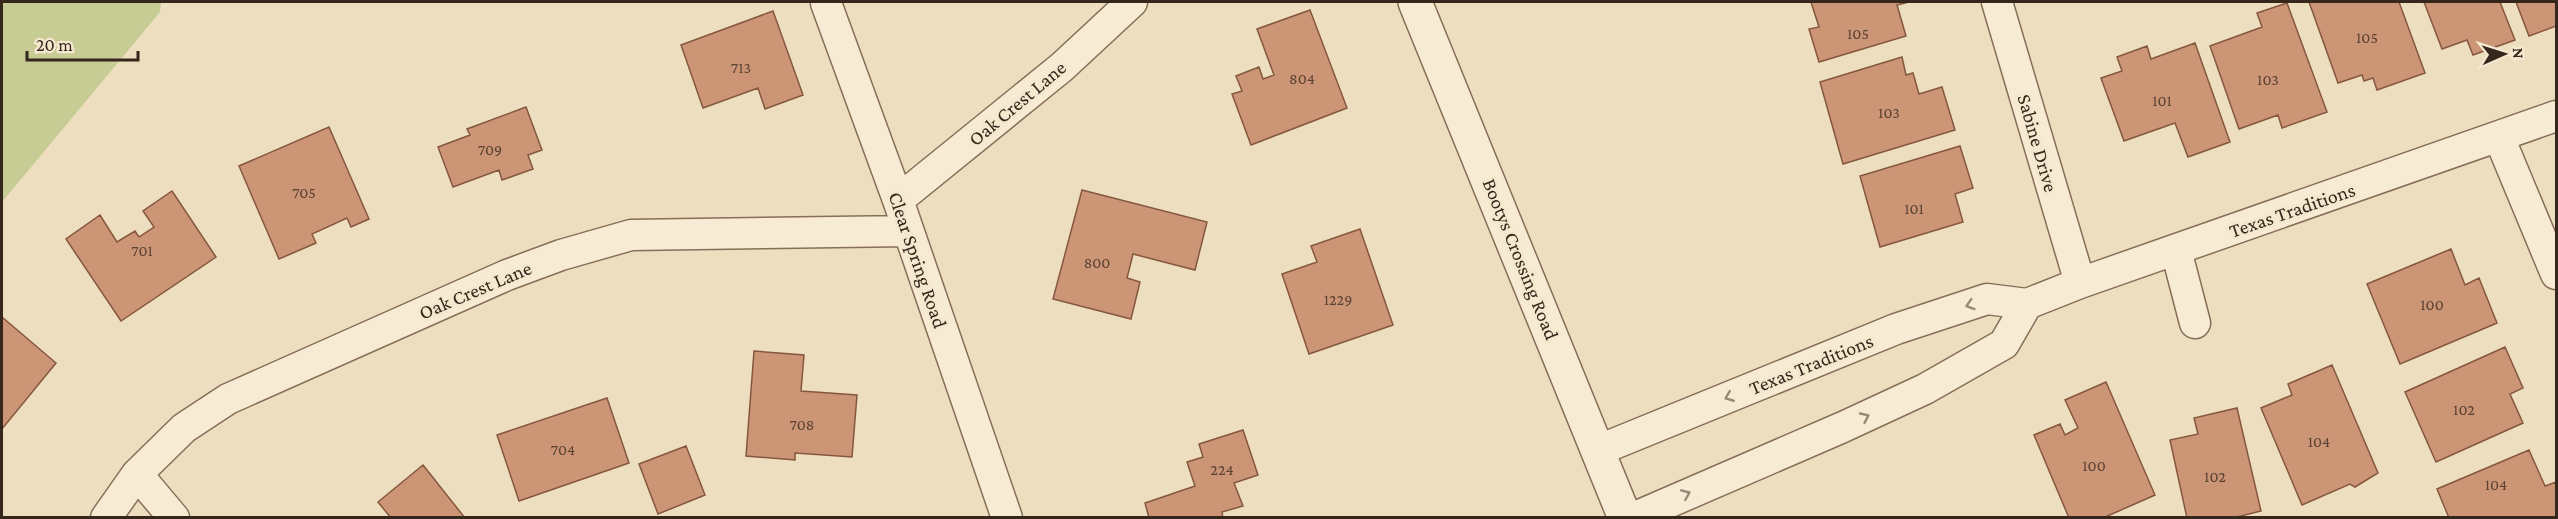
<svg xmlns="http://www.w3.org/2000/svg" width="2558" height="519" font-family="'Crimson Pro',serif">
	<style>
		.green { fill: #c7cb94 }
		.building { fill: #cb9576; stroke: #85573e; stroke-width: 1.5 }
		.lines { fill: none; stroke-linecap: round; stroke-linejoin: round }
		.minor-casing { stroke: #866e58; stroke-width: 33 }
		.tertiary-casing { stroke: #866e58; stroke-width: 36 }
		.minor { stroke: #f8ebd3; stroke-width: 30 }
		.tertiary { stroke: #f8ebd3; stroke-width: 33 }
		.oneway { stroke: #978978 }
		.labels { text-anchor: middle; stroke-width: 6; stroke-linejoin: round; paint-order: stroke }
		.number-label { font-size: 16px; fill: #5b4232 }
		.street-label { font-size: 20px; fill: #36271c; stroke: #f5e8cf }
	</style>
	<rect width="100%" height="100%" fill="#eddec0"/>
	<path class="green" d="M 2,2 L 161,2 L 160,12 L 2,202 Z"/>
	<path class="building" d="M 1811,2 L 1909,2 L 1897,5 L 1906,36 L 1819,62 L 1809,29 L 1819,27 Z
		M 2309,2 L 2399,2 L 2425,73 L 2377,90 L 2373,78 L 2364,81 L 2362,75 L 2338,83 Z
		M 2424,2 L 2500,2 L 2515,40 L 2473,55 L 2467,40 L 2442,49 Z
		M 2516,2 L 2556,2 L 2556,26 L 2529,36 Z
		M 2287,3 L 2327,112 L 2282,128 L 2278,115 L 2239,129 L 2210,46 L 2262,27 L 2257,13 Z
		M 1310,10 L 1347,108 L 1251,145 L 1232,94 L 1242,91 L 1236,76 L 1259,67 L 1263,79 L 1274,75 L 1257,29 Z
		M 773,11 L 803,95 L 765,109 L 758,88 L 703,108 L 681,45 Z
		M 2195,43 L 2230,142 L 2188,157 L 2175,123 L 2124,141 L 2101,78 L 2122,71 L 2117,57 L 2147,46 L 2151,59 Z
		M 1902,57 L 1906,75 L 1913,73 L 1919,94 L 1942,87 L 1955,130 L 1843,164 L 1820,82 Z
		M 526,107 L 542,150 L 528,155 L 533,169 L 502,180 L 499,170 L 453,187 L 438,147 L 470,135 L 467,129 Z
		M 329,127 L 369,219 L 351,227 L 347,218 L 312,234 L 316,243 L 279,259 L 239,166 Z
		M 1960,146 L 1973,188 L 1955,194 L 1963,222 L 1880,247 L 1860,176 Z
		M 1082,190 L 1207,222 L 1195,270 L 1133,254 L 1127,278 L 1140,282 L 1131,319 L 1053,299 Z
		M 172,191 L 216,257 L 121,321 L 66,239 L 100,215 L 117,242 L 135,231 L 139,237 L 154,227 L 143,211 Z
		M 1360,229 L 1393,325 L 1309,354 L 1282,274 L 1317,262 L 1311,246 Z
		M 2451,249 L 2465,285 L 2479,278 L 2497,323 L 2400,364 L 2367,284 Z
		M 2,317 L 56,363 L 2,429 Z
		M 2505,347 L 2523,388 L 2510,394 L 2523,423 L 2436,462 L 2405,392 Z
		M 754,351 L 804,355 L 801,391 L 857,395 L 852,457 L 795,453 L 795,460 L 746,456 Z
		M 2332,365 L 2378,473 L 2355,487 L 2350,484 L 2302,505 L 2261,408 L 2292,395 L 2288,384 Z
		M 2106,382 L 2155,495 L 2103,518 L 2069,518 L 2034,435 L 2060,424 L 2065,435 L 2078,428 L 2065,400 Z
		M 607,398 L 629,463 L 519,501 L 497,435 Z
		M 2237,408 L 2261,511 L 2233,518 L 2187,518 L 2170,440 L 2198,434 L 2194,418 Z
		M 1243,430 L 1258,475 L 1234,483 L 1243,506 L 1222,512 L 1223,518 L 1149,518 L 1145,503 L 1195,486 L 1187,462 L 1203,457 L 1199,444 Z
		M 686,446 L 705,495 L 658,514 L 639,464 Z
		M 2529,450 L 2545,486 L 2556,482 L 2556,518 L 2449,518 L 2437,489 Z
		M 423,465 L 465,518 L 391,518 L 378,502 Z"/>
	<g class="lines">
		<defs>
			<path id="minor" d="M 1997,2 L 2080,283
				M 826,3 L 898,200 L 1007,518
				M 2499,137 L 2556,274
				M 898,200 L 1062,67 L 1132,2
				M 2176,250 L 2195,323
				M 1599,450 L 1896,329 L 1987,299 L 2027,304 L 2080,283 L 2556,116
				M 137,474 L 174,518
				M 106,518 L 137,474 L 184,428 L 228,399 L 507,275 L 561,255 L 631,235 L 908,231
				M 1633,518 L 1843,427 L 1925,389 L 2004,344 L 2027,304"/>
			<path id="tertiary" d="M 1415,2 L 1625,518"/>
		</defs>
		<use href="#minor" class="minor-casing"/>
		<use href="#tertiary" class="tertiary-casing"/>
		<use href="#minor" class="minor"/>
		<use href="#tertiary" class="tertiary"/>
	</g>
	<defs><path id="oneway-chevron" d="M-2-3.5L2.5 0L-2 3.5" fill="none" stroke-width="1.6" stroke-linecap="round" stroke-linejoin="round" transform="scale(1.5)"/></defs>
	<g class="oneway">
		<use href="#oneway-chevron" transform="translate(1970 305) rotate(162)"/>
		<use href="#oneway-chevron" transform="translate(1729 397) rotate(158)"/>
		<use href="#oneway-chevron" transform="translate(1865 417) rotate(-25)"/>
		<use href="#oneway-chevron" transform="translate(1686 494) rotate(-23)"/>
	</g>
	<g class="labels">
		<g class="number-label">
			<text x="1858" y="39">105</text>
			<text x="2367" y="43">105</text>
			<text x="741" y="73">713</text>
			<text x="1302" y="84">804</text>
			<text x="2268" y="85">103</text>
			<text x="2162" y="106">101</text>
			<text x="1889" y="118">103</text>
			<text x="490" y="155">709</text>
			<text x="304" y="198">705</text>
			<text x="1914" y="214">101</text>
			<text x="142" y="256">701</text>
			<text x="1097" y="268">800</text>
			<text x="1338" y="305">1229</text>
			<text x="2432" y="310">100</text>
			<text x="2464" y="415">102</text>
			<text x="802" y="430">708</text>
			<text x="2319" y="447">104</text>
			<text x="563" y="455">704</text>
			<text x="2094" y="471">100</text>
			<text x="1222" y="475">224</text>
			<text x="2215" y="482">102</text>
			<text x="2496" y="490">104</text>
		</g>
		<g class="street-label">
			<text transform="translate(1017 103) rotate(-40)" y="7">Oak Crest Lane</text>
			<text transform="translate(2038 143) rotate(74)" y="7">Sabine Drive</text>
			<text transform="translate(2292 210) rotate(-19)" y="7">Texas Traditions</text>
			<text transform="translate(1521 259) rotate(68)" y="7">Bootys Crossing Road</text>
			<text transform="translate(918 260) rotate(71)" y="7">Clear Spring Road</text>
			<text transform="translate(475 290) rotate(-23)" y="7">Oak Crest Lane</text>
			<text transform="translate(1811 364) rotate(-22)" y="7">Texas Traditions</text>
		</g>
	</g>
	<rect width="2558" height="519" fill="none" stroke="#36271c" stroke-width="6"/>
	<g transform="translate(2504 54) rotate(87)" stroke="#f5e8cf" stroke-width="4.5" paint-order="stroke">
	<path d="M0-4.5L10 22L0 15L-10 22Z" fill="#36271c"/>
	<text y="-9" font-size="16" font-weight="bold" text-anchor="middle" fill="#36271c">N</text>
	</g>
	<path d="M27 51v9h111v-9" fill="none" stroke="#36271c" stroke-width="3"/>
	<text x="36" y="51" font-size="18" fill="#36271c" stroke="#f5e8cf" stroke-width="4.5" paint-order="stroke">20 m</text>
</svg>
